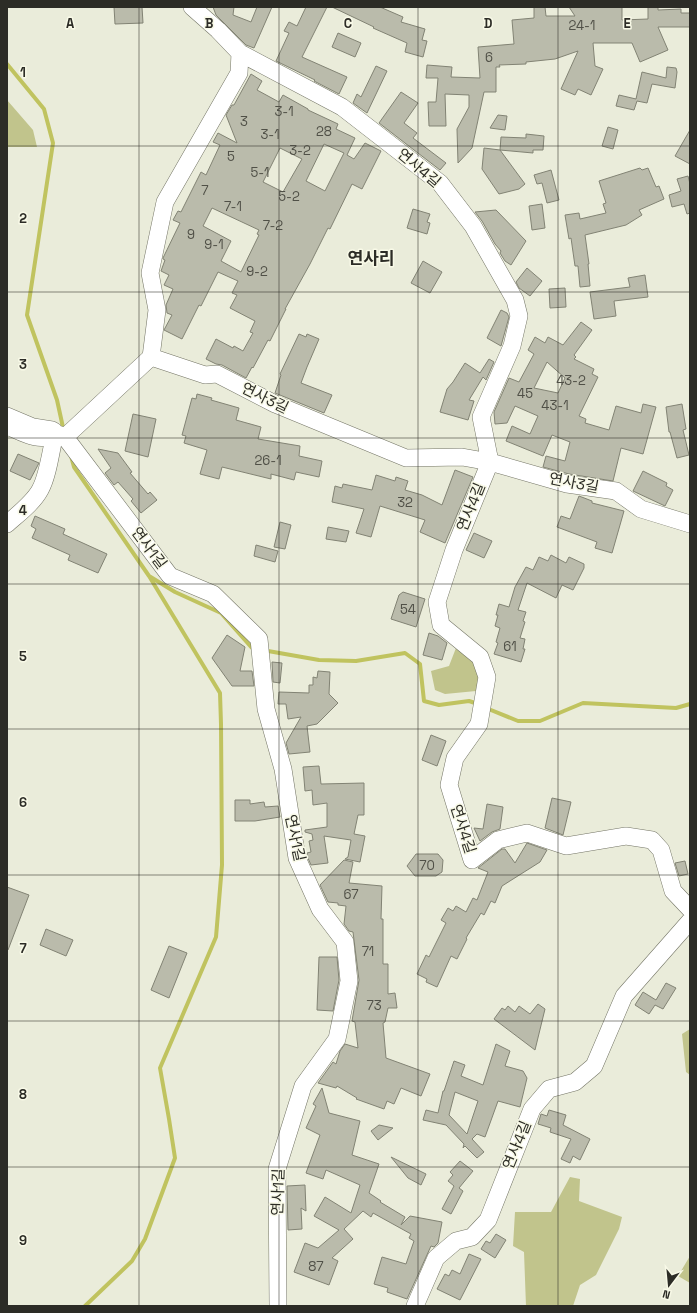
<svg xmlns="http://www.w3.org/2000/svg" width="697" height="1313" font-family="'Space Grotesk','Noto Sans KR',sans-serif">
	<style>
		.green { fill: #c1c48c }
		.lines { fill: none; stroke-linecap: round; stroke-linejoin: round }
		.stream { stroke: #c0c35f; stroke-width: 4 }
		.building { fill: #babbab; stroke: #828374; fill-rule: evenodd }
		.minor-casing { stroke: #747566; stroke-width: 18 }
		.minor { stroke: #fff; stroke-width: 17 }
		.grid { fill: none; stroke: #2c2c26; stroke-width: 1; stroke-opacity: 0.55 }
		.labels { text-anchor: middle; stroke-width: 3; stroke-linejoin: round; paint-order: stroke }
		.number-label { font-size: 13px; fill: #505047 }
		.street-label { font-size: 15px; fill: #2c2c26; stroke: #f8f9e7 }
		.quarter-label { font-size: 17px; font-weight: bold; fill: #2c2c26; stroke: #f8f9e7 }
		.grid-label { font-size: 13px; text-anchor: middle; font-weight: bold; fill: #2c2c26; stroke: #f8f9e7; stroke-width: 3; stroke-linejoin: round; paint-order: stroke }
	</style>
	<rect width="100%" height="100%" fill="#eaecda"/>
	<path class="green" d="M 7,100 L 33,130 L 37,147 L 7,147 Z
		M 456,648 L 473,659 L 480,678 L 476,691 L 445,694 L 435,690 L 431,671 L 449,666 Z
		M 690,1029 L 690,1075 L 686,1072 L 682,1034 Z
		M 570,1177 L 580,1179 L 579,1201 L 622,1217 L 619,1229 L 596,1275 L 580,1285 L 573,1306 L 526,1306 L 524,1252 L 513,1246 L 515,1212 L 551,1212 Z
		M 690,1256 L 690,1283 L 678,1276 Z"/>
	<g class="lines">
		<path class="stream" d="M 7,64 L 44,109 L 53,143 L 27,315 L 57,400 L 64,432
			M 71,456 L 74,467 L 149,576 L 220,693 L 221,724 L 222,865 L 216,937 L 160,1068 L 169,1119 L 175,1158 L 145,1239 L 132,1261 L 85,1306
			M 149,576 L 175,592 L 221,613 L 252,648
			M 268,651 L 319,660 L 356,661 L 405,653 L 420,664 L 424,701 L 439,705 L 469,701 L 478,704
			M 486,708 L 518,721 L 540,721 L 583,703 L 676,708 L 690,704"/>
	</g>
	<path class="building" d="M 114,7 L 142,7 L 143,23 L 115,24 Z
		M 213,7 L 234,7 L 233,15 L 251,22 L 257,7 L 272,7 L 254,48 L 246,45 L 216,15 Z
		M 306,7 L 327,7 L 302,57 L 347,77 L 339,94 L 314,81 L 315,80 L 276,61 L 289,33 L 284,31 L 289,22 L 297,26 Z
		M 332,7 L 380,7 L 403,17 L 401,22 L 425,29 L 422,40 L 427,41 L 423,57 L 405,52 L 407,43 L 373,28 L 374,27 Z
		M 534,7 L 545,7 L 546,16 L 575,16 L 569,7 L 622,7 L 622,20 L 648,19 L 648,7 L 658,7 L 658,10 L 681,9 L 681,13 L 690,13 L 690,27 L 658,27 L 668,50 L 640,62 L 632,43 L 593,43 L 595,66 L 603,69 L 591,95 L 578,89 L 575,95 L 561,89 L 578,51 L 555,59 L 526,62 L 526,64 L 499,65 L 500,67 L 496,67 L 496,92 L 484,92 L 472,148 L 458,163 L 457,129 L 469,107 L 469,95 L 445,94 L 446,126 L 429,126 L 428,102 L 436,102 L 438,78 L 426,78 L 427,65 L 452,67 L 451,77 L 480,78 L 478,47 L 514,44 L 512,20 L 534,18 Z
		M 338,33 L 361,43 L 355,57 L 332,47 Z
		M 376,66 L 387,71 L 367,113 L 353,103 L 357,94 L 361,97 Z
		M 667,67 L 676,68 L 677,72 L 675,88 L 652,84 L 647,103 L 637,101 L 634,110 L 616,106 L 619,95 L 636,99 L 642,72 L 666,78 Z
		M 251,74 L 262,81 L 257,90 L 279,102 L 283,95 L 308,109 L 308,110 L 338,124 L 336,129 L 355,138 L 347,155 L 354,159 L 365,143 L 381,151 L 362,189 L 352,184 L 330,229 L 328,228 L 310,264 L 285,309 L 286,309 L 270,341 L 268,340 L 253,368 L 252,367 L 246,378 L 222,365 L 216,364 L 206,359 L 216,339 L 233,348 L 234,346 L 243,351 L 253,333 L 250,332 L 255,321 L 230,308 L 237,295 L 232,293 L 238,281 L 218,272 L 201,306 L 199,305 L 182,339 L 164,330 L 172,315 L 167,313 L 166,305 L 173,289 L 164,285 L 169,275 L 161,271 L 165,260 L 163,259 L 163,258 L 180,223 L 173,220 L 178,211 L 181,212 L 201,172 L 206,175 L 220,145 L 213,142 L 218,133 L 237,143 L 226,115 L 232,105 L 234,105 ZM 324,144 L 344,153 L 325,191 L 306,181 ZM 280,148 L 302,159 L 283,192 L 263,182 ZM 212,208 L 259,230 L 257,234 L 259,235 L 241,272 L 221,261 L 231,241 L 203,226 Z
		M 401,92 L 418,103 L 404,123 L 417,133 L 413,138 L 446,163 L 440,170 L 379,123 Z
		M 498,115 L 507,116 L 505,130 L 490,128 Z
		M 608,127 L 618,130 L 613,149 L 602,146 Z
		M 690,130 L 690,164 L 675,156 Z
		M 526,134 L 544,136 L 543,150 L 533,150 L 533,153 L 500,150 L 525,184 L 519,189 L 499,194 L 482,169 L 484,148 L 500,150 L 501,137 L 526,138 Z
		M 640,168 L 642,170 L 648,168 L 656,187 L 659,186 L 664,199 L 639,210 L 642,215 L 626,225 L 585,235 L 589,264 L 588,264 L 590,286 L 580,287 L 578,266 L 575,266 L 571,238 L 569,239 L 565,215 L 579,213 L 580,219 L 606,213 L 603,204 L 606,203 L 599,181 Z
		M 551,170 L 559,200 L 547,203 L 542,183 L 537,184 L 534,175 Z
		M 688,176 L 690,184 L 690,213 L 687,214 L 684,204 L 672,207 L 669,195 L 681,191 L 677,179 Z
		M 542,204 L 545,228 L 532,230 L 529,206 Z
		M 413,209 L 430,214 L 427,222 L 430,223 L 427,234 L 407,228 Z
		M 496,210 L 526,241 L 511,265 L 505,261 L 500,253 L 501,251 L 495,244 L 482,221 L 475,212 Z
		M 423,261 L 442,272 L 430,293 L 411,283 Z
		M 527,268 L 542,281 L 530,296 L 519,288 L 516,282 Z
		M 645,275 L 648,297 L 614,301 L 616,316 L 594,319 L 590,292 L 630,287 L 628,278 Z
		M 565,288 L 566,307 L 550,308 L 549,289 Z
		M 501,310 L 507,313 L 509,317 L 501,346 L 487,338 Z
		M 581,322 L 592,330 L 574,355 L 576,357 L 574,359 L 594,369 L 592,374 L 598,377 L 579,416 L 586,419 L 585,423 L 609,430 L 616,406 L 641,413 L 643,404 L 656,407 L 643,454 L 621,448 L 613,481 L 569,474 L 543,467 L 546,456 L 565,461 L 570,442 L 552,435 L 543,456 L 506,441 L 512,426 L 530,434 L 538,416 L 515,406 L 507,423 L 495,424 L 494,412 L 509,378 L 519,382 L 534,354 L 528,350 L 535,337 L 545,343 L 548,337 L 563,345 ZM 547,362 L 565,378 L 558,393 L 534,388 Z
		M 299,334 L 306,337 L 307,334 L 319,339 L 307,367 L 301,383 L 332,395 L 324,413 L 275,393 L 281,375 L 280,374 Z
		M 489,359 L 494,362 L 486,380 L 483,377 L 469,400 L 474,401 L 468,420 L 440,412 L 447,389 L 453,382 L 465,363 L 480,373 Z
		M 197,394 L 212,398 L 211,400 L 239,408 L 236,420 L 261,427 L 258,439 L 300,446 L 299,456 L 322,461 L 319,477 L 296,472 L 294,480 L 271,474 L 271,479 L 222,467 L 219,479 L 200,474 L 207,450 L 184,443 L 186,436 L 182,435 L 192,398 L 196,399 Z
		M 682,404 L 686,429 L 683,430 L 689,455 L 677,458 L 670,432 L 669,432 L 666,407 Z
		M 133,414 L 156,419 L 148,457 L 125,451 Z
		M 98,449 L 118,453 L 132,472 L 130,473 L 148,494 L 150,492 L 157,500 L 141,513 L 131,501 L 133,499 L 118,482 L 114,485 L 105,473 L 111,468 Z
		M 18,454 L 39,463 L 30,480 L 10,471 Z
		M 455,470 L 473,477 L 445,543 L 420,532 L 425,520 L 380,506 L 371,537 L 356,533 L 364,509 L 332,502 L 335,486 L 342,488 L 343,484 L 372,490 L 376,475 L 395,481 L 396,477 L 408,481 L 405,490 L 422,495 L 442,505 Z
		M 643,471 L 667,483 L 666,486 L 673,490 L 665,506 L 633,491 Z
		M 579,496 L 592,501 L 592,503 L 624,511 L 612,553 L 595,548 L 597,542 L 557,527 L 561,516 L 570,519 Z
		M 35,516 L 65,529 L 63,534 L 107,554 L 98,573 L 68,560 L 70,555 L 32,538 L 36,529 L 31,526 Z
		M 280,522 L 291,525 L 285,549 L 274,547 Z
		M 328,527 L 349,531 L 346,542 L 326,539 Z
		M 474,533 L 492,541 L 484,558 L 466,550 Z
		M 256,545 L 278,551 L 275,562 L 254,556 Z
		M 551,555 L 566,563 L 569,557 L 584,564 L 584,568 L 573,590 L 562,585 L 556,598 L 527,583 L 518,610 L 526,612 L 523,621 L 525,622 L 520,638 L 525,639 L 523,649 L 525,649 L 521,662 L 494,654 L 498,643 L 496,642 L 500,628 L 495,626 L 498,615 L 496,615 L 499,604 L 509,607 L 515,587 L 526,567 L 533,570 L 539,557 L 548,561 Z
		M 403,592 L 425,599 L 416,627 L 391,619 L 399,595 Z
		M 429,633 L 438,636 L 447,643 L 442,660 L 423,655 Z
		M 227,635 L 245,647 L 240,671 L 252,671 L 254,686 L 232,686 L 212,658 Z
		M 272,662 L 282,663 L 280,683 L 273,682 Z
		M 318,671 L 330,672 L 329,694 L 338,703 L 317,724 L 307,726 L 310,752 L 289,754 L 286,743 L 301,717 L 288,719 L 286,704 L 278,704 L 279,692 L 309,693 L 309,685 L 313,685 L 313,677 L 317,678 Z
		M 431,735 L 446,741 L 437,766 L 422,760 Z
		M 319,766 L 321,784 L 364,783 L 364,815 L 358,815 L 354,834 L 365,836 L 360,862 L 345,859 L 348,857 L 351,840 L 324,836 L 328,863 L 311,865 L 307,856 L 307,853 L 311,852 L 309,841 L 313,840 L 312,834 L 305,832 L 305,830 L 327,827 L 327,803 L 313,805 L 312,790 L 305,791 L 303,767 Z
		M 552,798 L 571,802 L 563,835 L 545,828 Z
		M 235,800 L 250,800 L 250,804 L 264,802 L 265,807 L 278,806 L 280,817 L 255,821 L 235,821 Z
		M 487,804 L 503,807 L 500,829 L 492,832 L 480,841 L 474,828 L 483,829 Z
		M 527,843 L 547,850 L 540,862 L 502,886 L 495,903 L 491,901 L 484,915 L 481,913 L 466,938 L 467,939 L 457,959 L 451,956 L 437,987 L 426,982 L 427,979 L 417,974 L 426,955 L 429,957 L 446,923 L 441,920 L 448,908 L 453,911 L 456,906 L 466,912 L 473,898 L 477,900 L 488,872 L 478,868 L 502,849 L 505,849 L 515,863 Z
		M 416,854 L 438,854 L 443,860 L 442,872 L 436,876 L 415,876 L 407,866 Z
		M 344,860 L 353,862 L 349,883 L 382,886 L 381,919 L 383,919 L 383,964 L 388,964 L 388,994 L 395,993 L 397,1008 L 388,1008 L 385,1022 L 383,1023 L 386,1058 L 430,1074 L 421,1096 L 401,1088 L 394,1104 L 387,1101 L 384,1109 L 356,1099 L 357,1098 L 337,1086 L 336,1088 L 318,1083 L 333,1062 L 336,1064 L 340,1051 L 345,1044 L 358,1048 L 355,1022 L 352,1021 L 359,980 L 353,932 L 349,931 L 344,924 L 346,906 L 338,905 L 338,903 L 328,902 L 320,885 Z
		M 685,861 L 688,874 L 679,876 L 675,863 Z
		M 7,887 L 29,895 L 8,950 L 7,950 Z
		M 46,929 L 73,940 L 66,956 L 40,945 Z
		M 169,946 L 187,953 L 169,998 L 151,990 Z
		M 319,957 L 337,957 L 339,980 L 333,1011 L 317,1010 Z
		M 666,983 L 676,988 L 663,1009 L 655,1005 L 649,1014 L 635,1005 L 643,992 L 656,1000 Z
		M 538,1004 L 545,1009 L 535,1050 L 494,1019 L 502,1008 L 505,1010 L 508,1006 L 515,1012 L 519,1006 L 530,1014 Z
		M 496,1044 L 510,1051 L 505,1066 L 523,1071 L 527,1078 L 520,1107 L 498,1101 L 485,1137 L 477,1134 L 472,1139 L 484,1152 L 477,1158 L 465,1146 L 463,1148 L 464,1144 L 446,1125 L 423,1120 L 426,1110 L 438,1113 L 443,1091 L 444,1091 L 454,1061 L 465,1065 L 461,1076 L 483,1085 ZM 455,1092 L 478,1101 L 467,1134 L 449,1115 Z
		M 322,1088 L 329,1113 L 360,1121 L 352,1155 L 379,1164 L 369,1193 L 381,1201 L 380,1202 L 405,1217 L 401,1225 L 410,1216 L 442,1222 L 438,1243 L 434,1247 L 431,1246 L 407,1299 L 387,1292 L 388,1288 L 374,1284 L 382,1257 L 406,1264 L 414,1241 L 409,1238 L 411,1234 L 373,1213 L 371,1217 L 363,1211 L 344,1229 L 353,1239 L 332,1258 L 338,1261 L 329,1285 L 294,1272 L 305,1243 L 318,1248 L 339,1230 L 314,1216 L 325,1197 L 351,1213 L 360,1185 L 326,1170 L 323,1179 L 306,1173 L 320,1135 L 306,1128 L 316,1106 L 313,1104 Z
		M 549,1110 L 566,1115 L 563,1125 L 590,1139 L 580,1160 L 573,1156 L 570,1163 L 561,1159 L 571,1139 L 550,1132 L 551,1128 L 538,1124 L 541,1114 L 547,1116 Z
		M 379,1125 L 393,1128 L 378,1140 L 371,1131 Z
		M 391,1157 L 426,1174 L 421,1185 L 408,1178 Z
		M 460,1161 L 473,1171 L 459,1188 L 463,1191 L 451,1214 L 442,1209 L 454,1186 L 448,1181 L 453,1175 L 450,1172 Z
		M 305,1185 L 306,1211 L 301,1208 L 302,1229 L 288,1230 L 287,1186 Z
		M 496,1234 L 506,1240 L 495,1258 L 481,1249 L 486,1241 L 490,1243 Z
		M 469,1254 L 481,1259 L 460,1300 L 437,1289 L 445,1274 L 449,1276 L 452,1270 L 460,1274 Z"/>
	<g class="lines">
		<defs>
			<path id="minor" d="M 192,7 L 218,30 L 240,53 L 342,107 L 440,183 L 473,226 L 515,300 L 519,316 L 512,346 L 481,417 L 490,462 L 454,550 L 437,602 L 441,625 L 480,657 L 487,677 L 479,724 L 455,758 L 449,785 L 472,860 L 498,840 L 527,833 L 566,846 L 626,836 L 652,840 L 661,850 L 673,891 L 690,909
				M 240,53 L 239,73 L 165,202 L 150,273 L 157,310 L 151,357 L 205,375 L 217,374 L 275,404 L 406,458 L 462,457 L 490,462 L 567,484 L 616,491 L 641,509 L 690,524
				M 7,416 L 33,427 L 52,430 L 54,431 L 55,433 C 40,444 22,432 7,426
				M 65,437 L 151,357
				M 7,524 C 18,514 33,503 40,490 C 48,476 51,450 55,433 L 65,437 L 170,576 L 213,594 L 259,639 L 266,709 L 283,769 L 297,858 L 320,909 L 345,942 L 349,981 L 337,1039 L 303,1086 L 277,1169 L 278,1306
				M 415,1306 L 436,1258 L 456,1241 L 472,1237 L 488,1220 L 532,1109 L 549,1089 L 575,1082 L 594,1066 L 624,996 L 690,921"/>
		</defs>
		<use href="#minor" class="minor-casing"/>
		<use href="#minor" class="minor"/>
	</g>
	<path class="grid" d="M 139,7 L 139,1306M 279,7 L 279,1306M 418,7 L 418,1306M 558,7 L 558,1306M 7,146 L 690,146M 7,292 L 690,292M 7,438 L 690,438M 7,584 L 690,584M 7,729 L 690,729M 7,875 L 690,875M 7,1021 L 690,1021M 7,1167 L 690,1167"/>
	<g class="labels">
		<g class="number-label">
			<text x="582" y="30">24-1</text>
			<text x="489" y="62">6</text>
			<text x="284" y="116">3-1</text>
			<text x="244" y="126">3</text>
			<text x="324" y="136">28</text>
			<text x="270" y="139">3-1</text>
			<text x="300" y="155">3-2</text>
			<text x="231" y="161">5</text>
			<text x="260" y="177">5-1</text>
			<text x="205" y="195">7</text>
			<text x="289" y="201">5-2</text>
			<text x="233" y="211">7-1</text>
			<text x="273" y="230">7-2</text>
			<text x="191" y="239">9</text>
			<text x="214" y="249">9-1</text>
			<text x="257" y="276">9-2</text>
			<text x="571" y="385">43-2</text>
			<text x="525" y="398">45</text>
			<text x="555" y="410">43-1</text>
			<text x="268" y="465">26-1</text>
			<text x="405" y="507">32</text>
			<text x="408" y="614">54</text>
			<text x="510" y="651">61</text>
			<text x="427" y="870">70</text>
			<text x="351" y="899">67</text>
			<text x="368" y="956">71</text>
			<text x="374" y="1010">73</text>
			<text x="316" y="1271">87</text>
		</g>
		<g class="street-label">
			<text transform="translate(419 168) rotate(40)" y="5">연사4길</text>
			<text transform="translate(265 398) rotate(26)" y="5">연사3길</text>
			<text transform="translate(574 483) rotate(11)" y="5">연사3길</text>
			<text transform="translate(471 507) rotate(-68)" y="5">연사4길</text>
			<text transform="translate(149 548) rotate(53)" y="5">연사1길</text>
			<text transform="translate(463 829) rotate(72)" y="5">연사4길</text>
			<text transform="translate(295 838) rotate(78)" y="5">연사1길</text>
			<text transform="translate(517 1145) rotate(-68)" y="5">연사4길</text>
			<text transform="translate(278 1192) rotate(-88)" y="5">연사1길</text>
		</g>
		<g class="quarter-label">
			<text x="371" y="264">연사리</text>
		</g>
	</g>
	<g class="grid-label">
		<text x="70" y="28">A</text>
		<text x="209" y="28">B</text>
		<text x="348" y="28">C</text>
		<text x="488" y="28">D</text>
		<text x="627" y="28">E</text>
		<text x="23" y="77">1</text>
		<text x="23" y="223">2</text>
		<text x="23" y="369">3</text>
		<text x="23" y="515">4</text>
		<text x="23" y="661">5</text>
		<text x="23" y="807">6</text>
		<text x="23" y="953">7</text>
		<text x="23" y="1099">8</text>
		<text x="23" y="1245">9</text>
	</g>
	<rect width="697" height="1313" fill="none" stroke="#2c2c26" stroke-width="16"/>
	<g transform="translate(669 1285) rotate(196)" stroke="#f8f9e7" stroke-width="3" paint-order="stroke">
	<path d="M0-3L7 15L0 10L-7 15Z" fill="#2c2c26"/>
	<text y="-6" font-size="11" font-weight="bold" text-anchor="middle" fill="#2c2c26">N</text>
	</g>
</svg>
